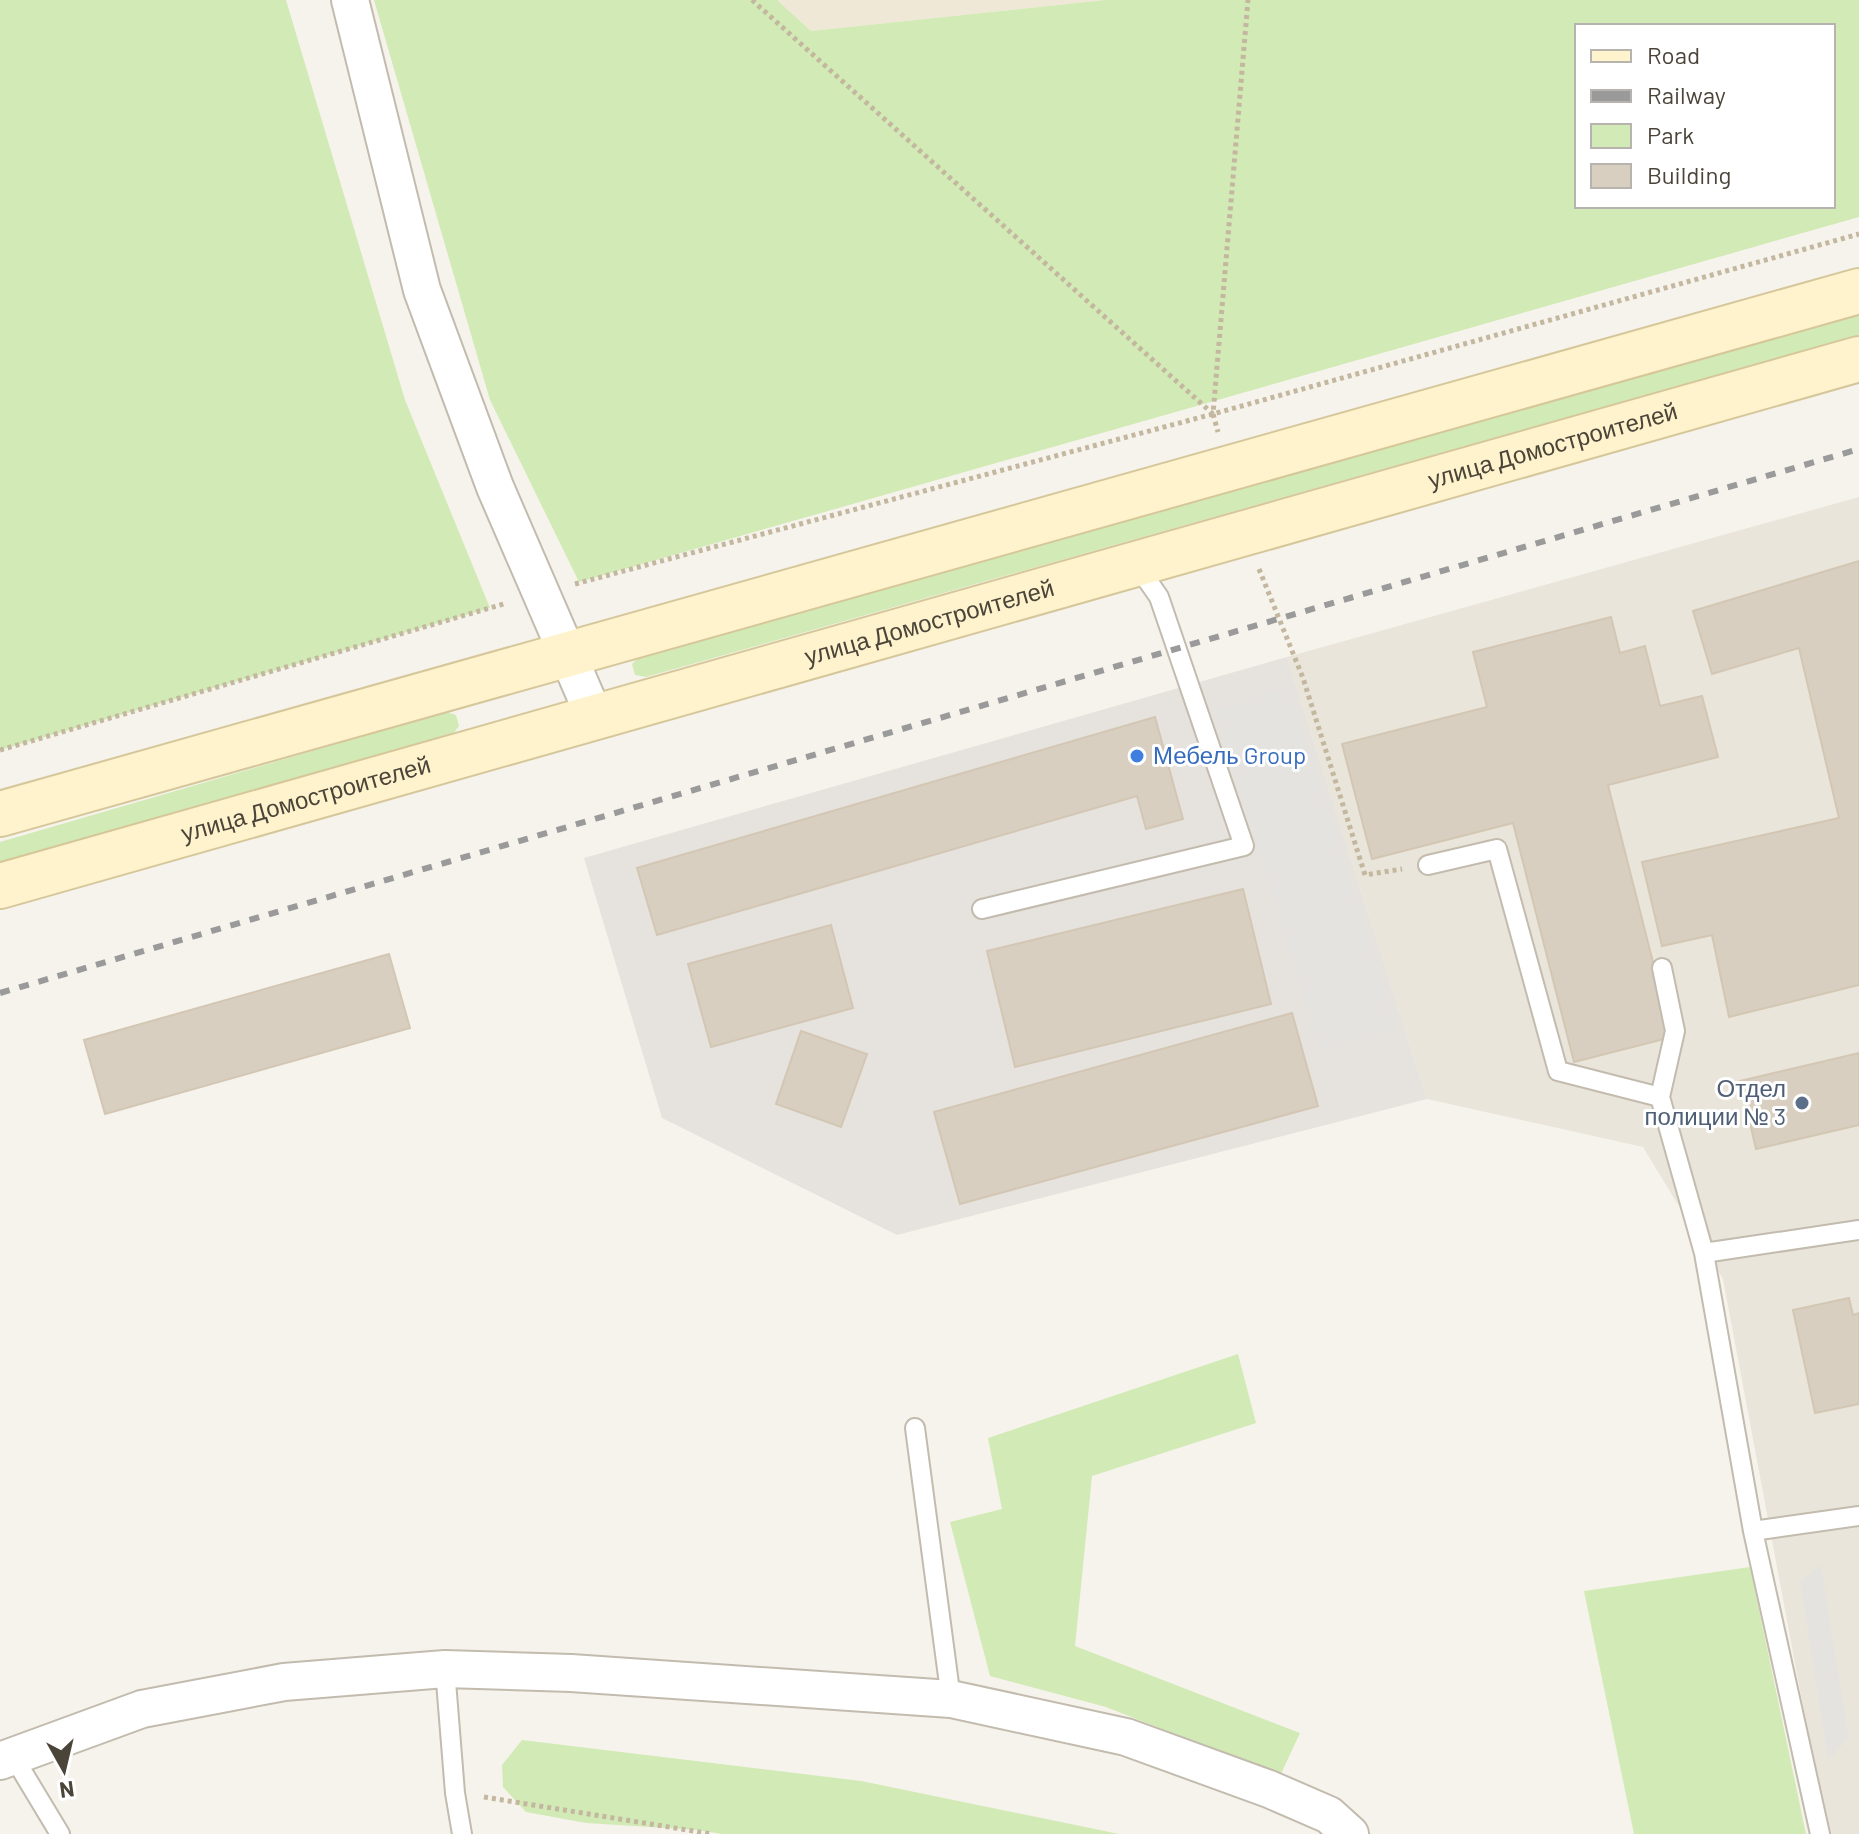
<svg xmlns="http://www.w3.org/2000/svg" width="1859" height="1834" font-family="Barlow,sans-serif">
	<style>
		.residential { fill: #eae5da }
		.industrial { fill: #e6e2dd }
		.education { fill: #efe8d6 }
		.green { fill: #d2eab5; fill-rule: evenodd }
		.parking { fill: #e5e3e0 }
		.building { fill: #d8cfc1; stroke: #d3c7b4; stroke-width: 2 }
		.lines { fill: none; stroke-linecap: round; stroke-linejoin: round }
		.lane-casing { stroke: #c2bbae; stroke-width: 22 }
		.street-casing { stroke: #c2bbae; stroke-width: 40 }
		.secondary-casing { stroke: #d6c79b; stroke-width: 48 }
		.path { stroke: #c4b79f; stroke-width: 5; stroke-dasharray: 4 4; stroke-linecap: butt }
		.lane { stroke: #fff; stroke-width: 18 }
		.street { stroke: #fff; stroke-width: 36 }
		.secondary { stroke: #fff3cd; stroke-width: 44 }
		.rail { stroke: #9a9a9a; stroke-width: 6; stroke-dasharray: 10 10; stroke-linecap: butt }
		.shop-dot { fill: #3f7fe0; stroke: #fff; stroke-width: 3 }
		.service-dot { fill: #5c6f8a; stroke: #fff; stroke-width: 3 }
		.labels { text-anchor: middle; stroke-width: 6; stroke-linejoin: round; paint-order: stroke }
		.street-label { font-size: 24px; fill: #4b4439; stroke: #fff }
		.shop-label { font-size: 24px; fill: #366cbe; stroke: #fff; text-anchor: start }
		.service-label { font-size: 24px; fill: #4e5e75; stroke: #fff; text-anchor: end }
	</style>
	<rect width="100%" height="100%" fill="#f6f3ec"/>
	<path class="residential" d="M 1859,497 L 1859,1834 L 1827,1834 L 1723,1279 L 1643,1147 L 1427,1099 L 1287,657 Z"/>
	<path class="industrial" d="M 1287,657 L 1427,1099 L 897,1235 L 662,1118 L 584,858 Z"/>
	<path class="education" d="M 777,0 L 1105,0 L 811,31 Z"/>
	<path class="green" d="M 0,0 L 286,0 L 405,400 L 490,608 L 0,750 Z
		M 374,0 L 777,0 L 811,31 L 1105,0 L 1859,0 L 1859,217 L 579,582 L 490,400 ZM 1577,26 L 1833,26 L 1833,206 L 1577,206 Z
		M 1859,314 L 1859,335 L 646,677 L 635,675 L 632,664 L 640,656 Z
		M 446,712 L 456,715 L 459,726 L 452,735 L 0,864 L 0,842 Z
		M 1238,1354 L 1256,1423 L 1092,1476 L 1075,1646 L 1300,1733 L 1280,1776 L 1106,1707 L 990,1676 L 950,1522 L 1002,1509 L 988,1438 Z
		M 1750,1567 L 1806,1834 L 1634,1834 L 1584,1591 Z
		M 522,1740 L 861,1781 L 1119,1834 L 722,1834 L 698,1830 L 586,1823 L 526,1812 L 503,1787 L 502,1765 Z"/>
	<path class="parking" d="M 1290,687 L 1396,1030 L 1320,1051 L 1216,710 Z
		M 1821,1565 L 1849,1738 L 1828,1760 L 1800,1581 Z"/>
	<path class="building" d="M 1859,561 L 1859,985 L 1729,1017 L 1712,935 L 1662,946 L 1642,862 L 1839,818 L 1799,648 L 1712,674 L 1693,611 Z
		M 1611,617 L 1620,653 L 1645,646 L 1660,706 L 1702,696 L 1718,757 L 1608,785 L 1672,1037 L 1574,1062 L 1513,823 L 1372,859 L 1342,744 L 1487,707 L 1473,652 Z
		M 1155,717 L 1183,819 L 1146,829 L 1137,796 L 657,935 L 637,868 Z
		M 1243,889 L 1271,1004 L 1015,1067 L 987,951 Z
		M 831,925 L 853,1008 L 711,1047 L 688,964 Z
		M 389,954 L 410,1028 L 105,1114 L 84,1040 Z
		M 1292,1013 L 1318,1106 L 960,1204 L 934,1112 Z
		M 801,1031 L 867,1054 L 841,1127 L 776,1104 Z
		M 1859,1053 L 1859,1125 L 1756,1149 L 1740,1081 Z
		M 1849,1298 L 1853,1315 L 1859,1313 L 1859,1404 L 1815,1413 L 1793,1310 Z"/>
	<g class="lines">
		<defs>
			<path id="lane" d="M 1428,865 L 1497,849 L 1558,1071 L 1660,1097
				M 982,909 L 1244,846 L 1159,597 L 1136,564
				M 1662,968 L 1675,1031 L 1660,1097 L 1704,1253 L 1753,1531 L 1820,1834
				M 1704,1253 L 1859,1230
				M 915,1428 L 951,1699
				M 1753,1531 L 1859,1516
				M 445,1669 L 455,1793 L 462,1834
				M 13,1756 L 60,1834"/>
			<path id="street" d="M 350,0 L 422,290 L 495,487 L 595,718
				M 0,1761 L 142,1709 L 284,1682 L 445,1669 L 571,1673 L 951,1699 L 1126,1737 L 1269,1789 L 1329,1815 L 1350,1834"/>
			<g id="secondary">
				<path d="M 0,814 L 1859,291"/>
				<path id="s1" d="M 0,886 L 1859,359"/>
			</g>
		</defs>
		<use href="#lane" class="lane-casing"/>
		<use href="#street" class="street-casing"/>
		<use href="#secondary" class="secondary-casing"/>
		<path class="path" d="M 752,0 L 1213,414 L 1248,0
			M 1213,414 L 1218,432
			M 1259,569 L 1303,678 L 1365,875 L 1402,869
			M 575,584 L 1213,414 L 1859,234
			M 0,750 L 507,603
			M 484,1797 L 712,1834"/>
		<use href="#lane" class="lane"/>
		<use href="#street" class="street"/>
		<use href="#secondary" class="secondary"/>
		<path class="rail" d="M 0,993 L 1859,449"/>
	</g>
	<circle class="shop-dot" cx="1137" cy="756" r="8"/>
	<circle class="service-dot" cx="1802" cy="1103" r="8"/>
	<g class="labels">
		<g class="street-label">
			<text dy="8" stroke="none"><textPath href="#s1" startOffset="1614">улица Домостроителей</textPath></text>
			<text dy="8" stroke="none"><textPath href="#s1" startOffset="966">улица Домостроителей</textPath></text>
			<text dy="8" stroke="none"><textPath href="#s1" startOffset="318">улица Домостроителей</textPath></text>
		</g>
		<g class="shop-label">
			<text x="1153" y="764">Мебель Group</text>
		</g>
		<g class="service-label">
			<text x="1786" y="1097">Отдел<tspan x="1786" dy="28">полиции № 3</tspan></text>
		</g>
	</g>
	<rect x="1575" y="24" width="260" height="184" fill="#ffffff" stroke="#b7b4b0" stroke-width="2"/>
	<rect x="1591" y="50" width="40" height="12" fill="#fff3cd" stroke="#b7b4b0" stroke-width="2"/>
	<text x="1647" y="64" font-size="24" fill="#4b4439">Road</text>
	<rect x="1591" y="90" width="40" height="12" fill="#9a9a9a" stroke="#b7b4b0" stroke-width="2"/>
	<text x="1647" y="104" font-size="24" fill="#4b4439">Railway</text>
	<rect x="1591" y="124" width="40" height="24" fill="#d2eab5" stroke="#b7b4b0" stroke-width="2"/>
	<text x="1647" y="144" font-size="24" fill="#4b4439">Park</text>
	<rect x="1591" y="164" width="40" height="24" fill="#d8cfc1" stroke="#b7b4b0" stroke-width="2"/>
	<text x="1647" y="184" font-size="24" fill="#4b4439">Building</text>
	<g transform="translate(64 1770) rotate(172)" stroke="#ffffff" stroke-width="6" paint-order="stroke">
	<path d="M0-6L14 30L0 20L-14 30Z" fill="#4b4439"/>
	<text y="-12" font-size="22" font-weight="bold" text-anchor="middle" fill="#4b4439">N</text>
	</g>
</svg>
